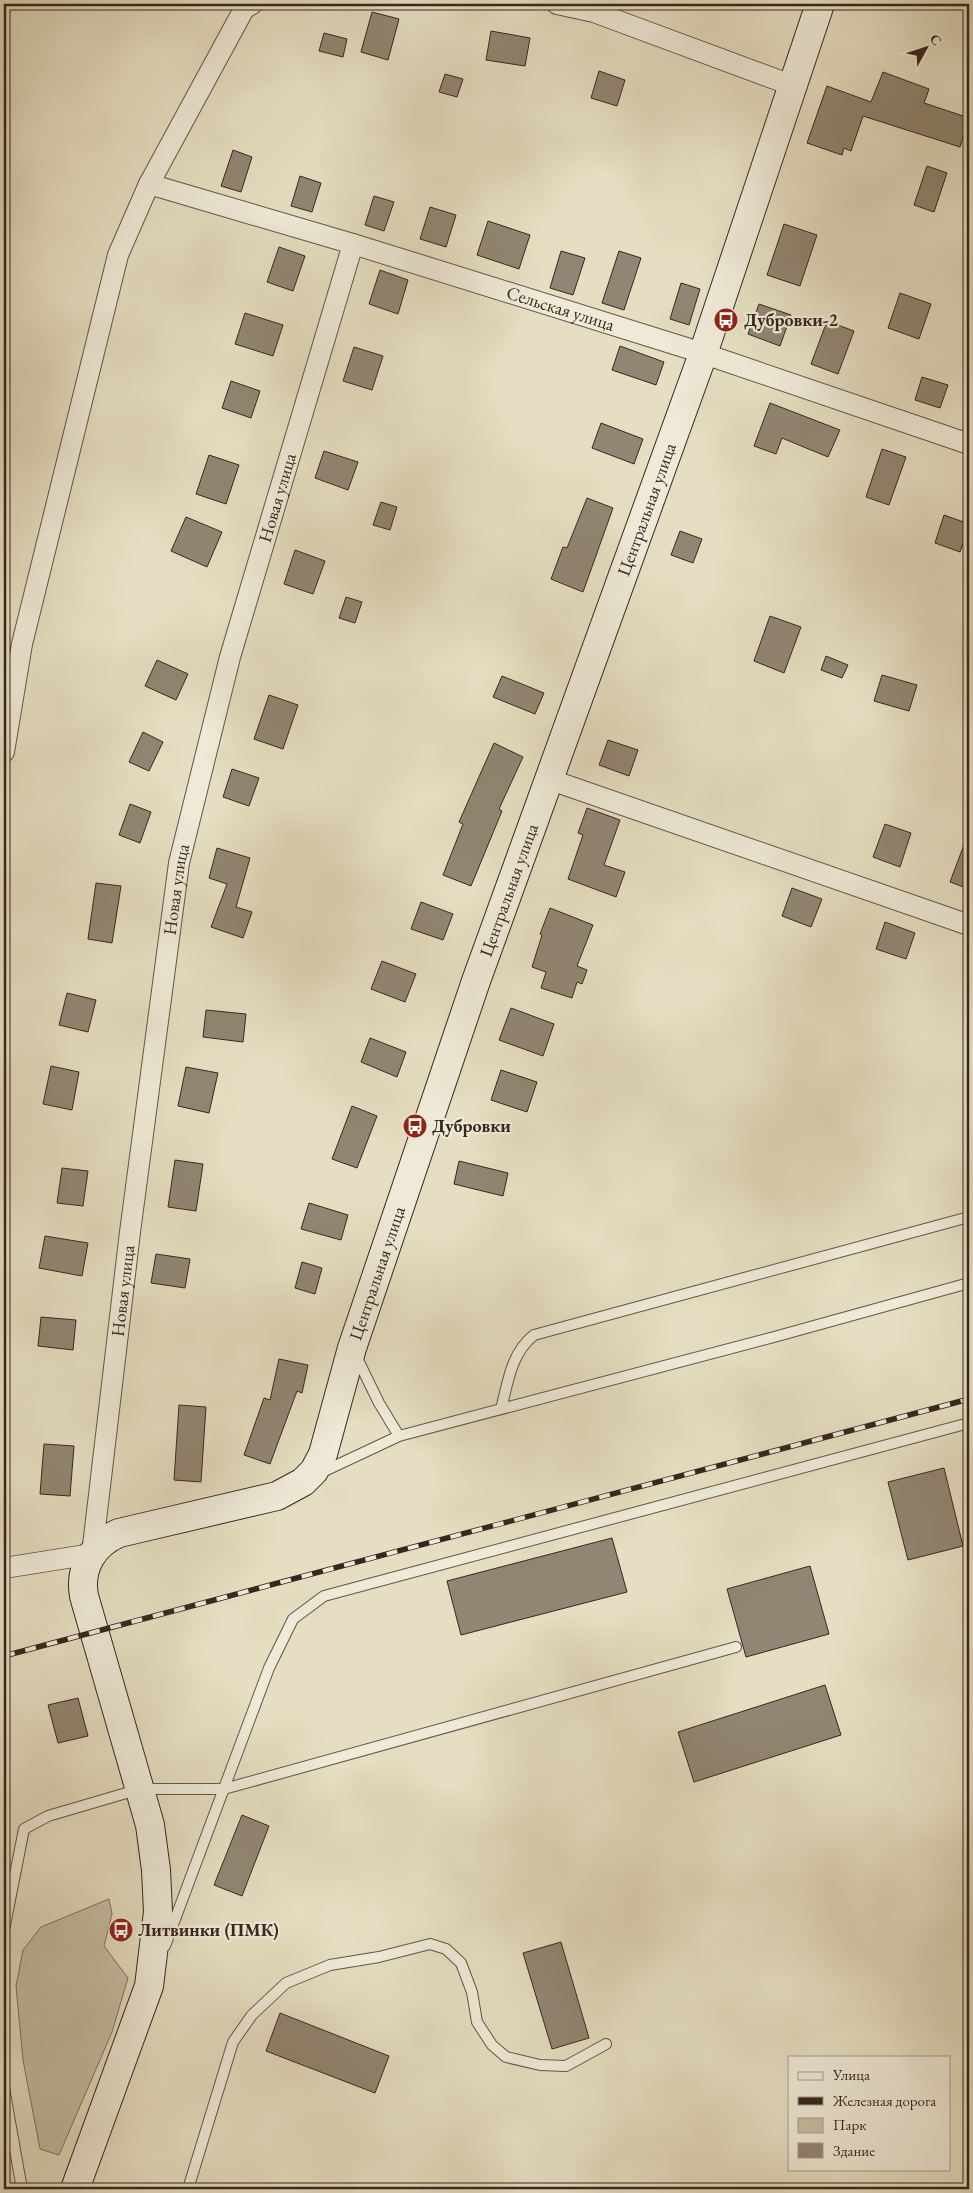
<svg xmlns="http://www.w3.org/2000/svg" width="973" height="2193" font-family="'EB Garamond',serif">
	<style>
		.green { fill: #c7bfa6; stroke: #7f7362 }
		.building { fill: #918673; stroke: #37271e }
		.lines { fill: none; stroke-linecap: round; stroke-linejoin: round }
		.lane-casing { stroke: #625547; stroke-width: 12 }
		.street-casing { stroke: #625547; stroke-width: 22 }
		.secondary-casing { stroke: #37271e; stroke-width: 30 }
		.lane { stroke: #eeead7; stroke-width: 10 }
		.street { stroke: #eeead7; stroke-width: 20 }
		.secondary { stroke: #eeead7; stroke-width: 28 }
		.rail-casing { stroke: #37271e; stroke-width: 5.5 }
		.rail { stroke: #eeead7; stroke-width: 4; stroke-dasharray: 11; stroke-linecap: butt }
		.labels { text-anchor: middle; stroke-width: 4.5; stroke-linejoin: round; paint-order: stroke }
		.street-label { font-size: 18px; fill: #37271e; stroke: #eeead7 }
		.poi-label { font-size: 18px; font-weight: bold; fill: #37271e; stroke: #eeead7; text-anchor: start }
	</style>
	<rect width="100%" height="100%" fill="#e5dec2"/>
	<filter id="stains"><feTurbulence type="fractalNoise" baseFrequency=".004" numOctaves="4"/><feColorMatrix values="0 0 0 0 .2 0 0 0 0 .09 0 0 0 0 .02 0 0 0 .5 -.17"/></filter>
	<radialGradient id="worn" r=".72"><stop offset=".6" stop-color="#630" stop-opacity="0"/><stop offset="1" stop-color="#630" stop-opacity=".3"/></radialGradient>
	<path class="green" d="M 109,1899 L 112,1914 L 104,1946 L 128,1978 L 112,2032 L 59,2155 L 40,2149 L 23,2060 L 16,1986 L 23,1950 L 41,1927 Z"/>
	<path class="building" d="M 372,12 L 399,19 L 388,60 L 361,52 Z
		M 491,31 L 530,38 L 525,66 L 486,60 Z
		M 324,33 L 347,39 L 343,57 L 319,51 Z
		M 599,71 L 625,80 L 617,106 L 591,98 Z
		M 883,72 L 929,89 L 924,103 L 969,118 L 960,147 L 863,116 L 851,151 L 844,148 L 842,155 L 807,143 L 827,86 L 871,102 Z
		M 445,74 L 463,79 L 457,97 L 439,92 Z
		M 233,150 L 252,157 L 241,192 L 221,186 Z
		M 927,166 L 947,173 L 934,212 L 914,205 Z
		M 300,176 L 321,183 L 312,212 L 291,206 Z
		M 374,196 L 394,202 L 384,231 L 365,225 Z
		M 430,207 L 456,215 L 446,247 L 420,239 Z
		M 488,221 L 530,235 L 519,269 L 477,255 Z
		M 784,224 L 817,235 L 800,286 L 767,275 Z
		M 279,247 L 305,256 L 293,291 L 267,282 Z
		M 561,251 L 585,258 L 573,295 L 550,288 Z
		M 619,251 L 641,258 L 624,310 L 602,303 Z
		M 380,270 L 408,280 L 398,314 L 369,304 Z
		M 681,283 L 700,289 L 689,325 L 670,319 Z
		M 900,293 L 931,304 L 919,339 L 888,328 Z
		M 759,304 L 791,315 L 780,346 L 748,334 Z
		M 245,313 L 283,325 L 273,356 L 235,344 Z
		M 827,321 L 854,331 L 838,374 L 811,364 Z
		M 620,346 L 664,362 L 656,385 L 612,370 Z
		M 354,347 L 383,356 L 372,390 L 343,381 Z
		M 922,377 L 948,385 L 940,408 L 915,400 Z
		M 231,381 L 260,391 L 251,418 L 222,408 Z
		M 770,403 L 840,430 L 828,457 L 782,438 L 776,454 L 754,446 Z
		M 601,423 L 643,439 L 634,464 L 592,448 Z
		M 882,449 L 906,457 L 889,505 L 866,497 Z
		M 324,451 L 358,462 L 348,490 L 315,478 Z
		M 209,455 L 239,465 L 226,504 L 196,494 Z
		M 587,498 L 613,508 L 583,592 L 551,579 L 563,547 L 567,548 Z
		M 381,502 L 397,507 L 390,530 L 373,525 Z
		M 944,515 L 969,524 L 960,552 L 935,543 Z
		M 186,517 L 222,532 L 207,567 L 171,551 Z
		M 680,531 L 702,539 L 693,563 L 671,555 Z
		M 295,550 L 325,561 L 313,594 L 284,584 Z
		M 346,597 L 362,602 L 355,623 L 339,618 Z
		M 770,616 L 801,627 L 784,673 L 754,661 Z
		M 826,656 L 848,665 L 842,678 L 821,670 Z
		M 157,660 L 188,674 L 176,700 L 145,686 Z
		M 882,675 L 917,685 L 909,711 L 874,701 Z
		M 502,676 L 544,693 L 535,714 L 493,697 Z
		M 269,695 L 298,705 L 283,749 L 254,739 Z
		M 143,732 L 163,742 L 149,771 L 129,762 Z
		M 608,740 L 638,750 L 629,776 L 599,765 Z
		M 494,743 L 523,757 L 499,809 L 502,811 L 471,886 L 443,875 L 463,824 L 459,822 Z
		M 232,769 L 259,778 L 249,806 L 223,797 Z
		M 130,804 L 151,812 L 140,843 L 119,835 Z
		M 587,808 L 620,820 L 604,865 L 625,872 L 616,897 L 568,879 L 583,835 L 578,833 Z
		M 885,824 L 911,833 L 900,867 L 873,857 Z
		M 968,834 L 969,835 L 969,889 L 950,882 Z
		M 217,848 L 250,858 L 236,907 L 252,912 L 243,938 L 211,927 L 227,884 L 209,878 Z
		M 96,883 L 121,886 L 112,943 L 88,939 Z
		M 792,888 L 822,899 L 811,927 L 782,916 Z
		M 421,902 L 453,914 L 443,940 L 411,929 Z
		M 550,908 L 593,925 L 577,966 L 587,970 L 582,984 L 577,982 L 572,998 L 541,988 L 546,972 L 532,967 L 542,935 L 540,934 Z
		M 885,922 L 915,933 L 906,959 L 876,949 Z
		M 382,961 L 416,974 L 405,1002 L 371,989 Z
		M 67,993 L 96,1000 L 88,1032 L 59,1025 Z
		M 511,1008 L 554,1024 L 543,1056 L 499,1040 Z
		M 206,1010 L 246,1014 L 243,1042 L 203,1037 Z
		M 370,1038 L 406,1052 L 397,1077 L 361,1062 Z
		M 51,1066 L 79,1072 L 72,1110 L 43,1104 Z
		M 186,1067 L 218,1073 L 209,1113 L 178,1106 Z
		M 501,1070 L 537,1082 L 527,1112 L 491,1100 Z
		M 352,1106 L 377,1116 L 357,1168 L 332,1159 Z
		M 175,1160 L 203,1164 L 196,1211 L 168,1207 Z
		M 459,1161 L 508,1173 L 503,1196 L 454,1184 Z
		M 62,1168 L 88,1171 L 83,1206 L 57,1203 Z
		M 309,1203 L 348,1215 L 341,1240 L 301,1229 Z
		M 45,1236 L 88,1243 L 82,1276 L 39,1268 Z
		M 156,1254 L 190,1259 L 185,1288 L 151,1283 Z
		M 302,1262 L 322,1268 L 315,1294 L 295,1288 Z
		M 41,1317 L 76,1320 L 73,1350 L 38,1346 Z
		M 279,1359 L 308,1365 L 302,1393 L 297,1391 L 270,1464 L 244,1455 L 264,1398 L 270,1400 Z
		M 179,1405 L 206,1407 L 201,1482 L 174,1480 Z
		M 44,1444 L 74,1446 L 70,1496 L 40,1494 Z
		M 944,1468 L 963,1546 L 908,1560 L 888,1482 Z
		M 612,1538 L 627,1592 L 461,1635 L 447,1581 Z
		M 810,1566 L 829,1634 L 746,1657 L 727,1589 Z
		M 825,1685 L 841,1735 L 694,1782 L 678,1732 Z
		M 78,1698 L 88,1736 L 58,1743 L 48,1705 Z
		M 242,1815 L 269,1826 L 242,1896 L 214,1885 Z
		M 561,1942 L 589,2038 L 552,2049 L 523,1953 Z
		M 280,2013 L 389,2056 L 375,2093 L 266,2051 Z"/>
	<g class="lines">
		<defs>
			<path id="lane" d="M 356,1356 L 379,1403 L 399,1436
				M 501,1409 C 508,1382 511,1353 534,1335 L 969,1217
				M 318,1474 L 399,1436 L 774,1337 L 969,1283
				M 4,1930 L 24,1829 L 48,1816 L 140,1789 L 224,1789 L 736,1647
				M 165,1946 L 269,1668 L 293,1619 L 324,1596 L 969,1423
				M 4,2088 L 22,2189
				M 188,2189 L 233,2042 L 252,2015 L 286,1983 L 330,1965 L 379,1957 L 430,1944 L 446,1949 L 461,1963 L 472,1992 L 477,2022 L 492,2045 L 506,2057 L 540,2065 L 566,2066 L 606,2044"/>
			<g id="street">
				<path d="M 557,4 L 594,12 L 783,82 L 793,84"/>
				<path id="s1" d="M 149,184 L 353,244 L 693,350 L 969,444"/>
				<path d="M 4,752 L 22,644 L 118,255 L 149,184 L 244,9 L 252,4"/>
				<path d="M 551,780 L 969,925"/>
				<path id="s2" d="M 4,1568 L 92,1554 L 130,1232 L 179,863 L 230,657 L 353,244"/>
			</g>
			<g id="secondary">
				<path id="s3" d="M 75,2189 L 149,1986 L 158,1912 L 156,1870 L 150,1825 L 84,1596 C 79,1568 93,1544 119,1533 L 277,1496 L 303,1482 L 314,1471 L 323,1454 L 352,1348 L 476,981 L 703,354 L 820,4"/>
			</g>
		</defs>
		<use href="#lane" class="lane-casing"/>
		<use href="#street" class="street-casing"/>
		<use href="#secondary" class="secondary-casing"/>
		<use href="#lane" class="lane"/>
		<use href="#street" class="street"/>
		<use href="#secondary" class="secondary"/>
		<defs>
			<path id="rail" d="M 4,1656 L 969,1399"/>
		</defs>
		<use href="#rail" class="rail-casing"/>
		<use href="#rail" class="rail"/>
	</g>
	<defs>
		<symbol id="bus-disc" viewBox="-11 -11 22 22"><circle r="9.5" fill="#8f2418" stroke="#eeead7"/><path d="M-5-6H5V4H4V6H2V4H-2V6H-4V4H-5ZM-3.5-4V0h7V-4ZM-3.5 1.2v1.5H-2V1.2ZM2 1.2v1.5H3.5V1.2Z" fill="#fff"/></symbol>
	</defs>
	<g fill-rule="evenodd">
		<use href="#bus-disc" x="712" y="306" width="28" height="28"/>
		<use href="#bus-disc" x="401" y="1112" width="28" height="28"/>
		<use href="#bus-disc" x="107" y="1916" width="28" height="28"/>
	</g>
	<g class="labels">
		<g class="street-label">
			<text dy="6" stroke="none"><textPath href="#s1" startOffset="430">Сельская улица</textPath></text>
			<text dy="6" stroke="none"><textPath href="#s2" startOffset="1164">Новая улица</textPath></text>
			<text dy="6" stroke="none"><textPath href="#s3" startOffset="1920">Центральная улица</textPath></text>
			<text dy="6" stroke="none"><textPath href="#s2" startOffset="759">Новая улица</textPath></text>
			<text dy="6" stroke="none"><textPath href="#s3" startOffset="1515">Центральная улица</textPath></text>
			<text dy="6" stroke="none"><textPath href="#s3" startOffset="1110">Центральная улица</textPath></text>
			<text dy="6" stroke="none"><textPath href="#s2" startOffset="354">Новая улица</textPath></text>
		</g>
		<g class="poi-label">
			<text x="744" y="326">Дубровки-2</text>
			<text x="432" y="1132">Дубровки</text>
			<text x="138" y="1936">Литвинки (ПМК)</text>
		</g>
	</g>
	<rect width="973" height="2193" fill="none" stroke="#e5dec2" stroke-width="20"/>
	<rect x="5" y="5" width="963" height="2183" fill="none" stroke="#37271e" stroke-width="2.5"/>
	<rect x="10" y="10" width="953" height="2173" fill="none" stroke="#37271e"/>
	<rect x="788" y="2056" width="162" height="115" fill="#eeead7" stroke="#a59c8d"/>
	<rect x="798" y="2072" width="25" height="8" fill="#eeead7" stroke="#a59c8d"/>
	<text x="833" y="2080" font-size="15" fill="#37271e">Улица</text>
	<rect x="798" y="2097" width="25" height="8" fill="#37271e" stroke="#a59c8d"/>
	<text x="833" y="2106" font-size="15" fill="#37271e">Железная дорога</text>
	<rect x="798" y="2118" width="25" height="15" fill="#c7bfa6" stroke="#a59c8d"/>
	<text x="833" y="2130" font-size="15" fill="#37271e">Парк</text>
	<rect x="798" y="2143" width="25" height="15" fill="#918673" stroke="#a59c8d"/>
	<text x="833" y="2156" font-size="15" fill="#37271e">Здание</text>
	<g transform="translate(926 48) rotate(50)" stroke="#eeead7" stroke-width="4" paint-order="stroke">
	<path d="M0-4L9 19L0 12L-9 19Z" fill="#37271e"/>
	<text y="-8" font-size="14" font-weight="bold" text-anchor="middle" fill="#37271e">С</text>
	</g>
	<rect width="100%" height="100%" filter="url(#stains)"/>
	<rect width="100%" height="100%" fill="url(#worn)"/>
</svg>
